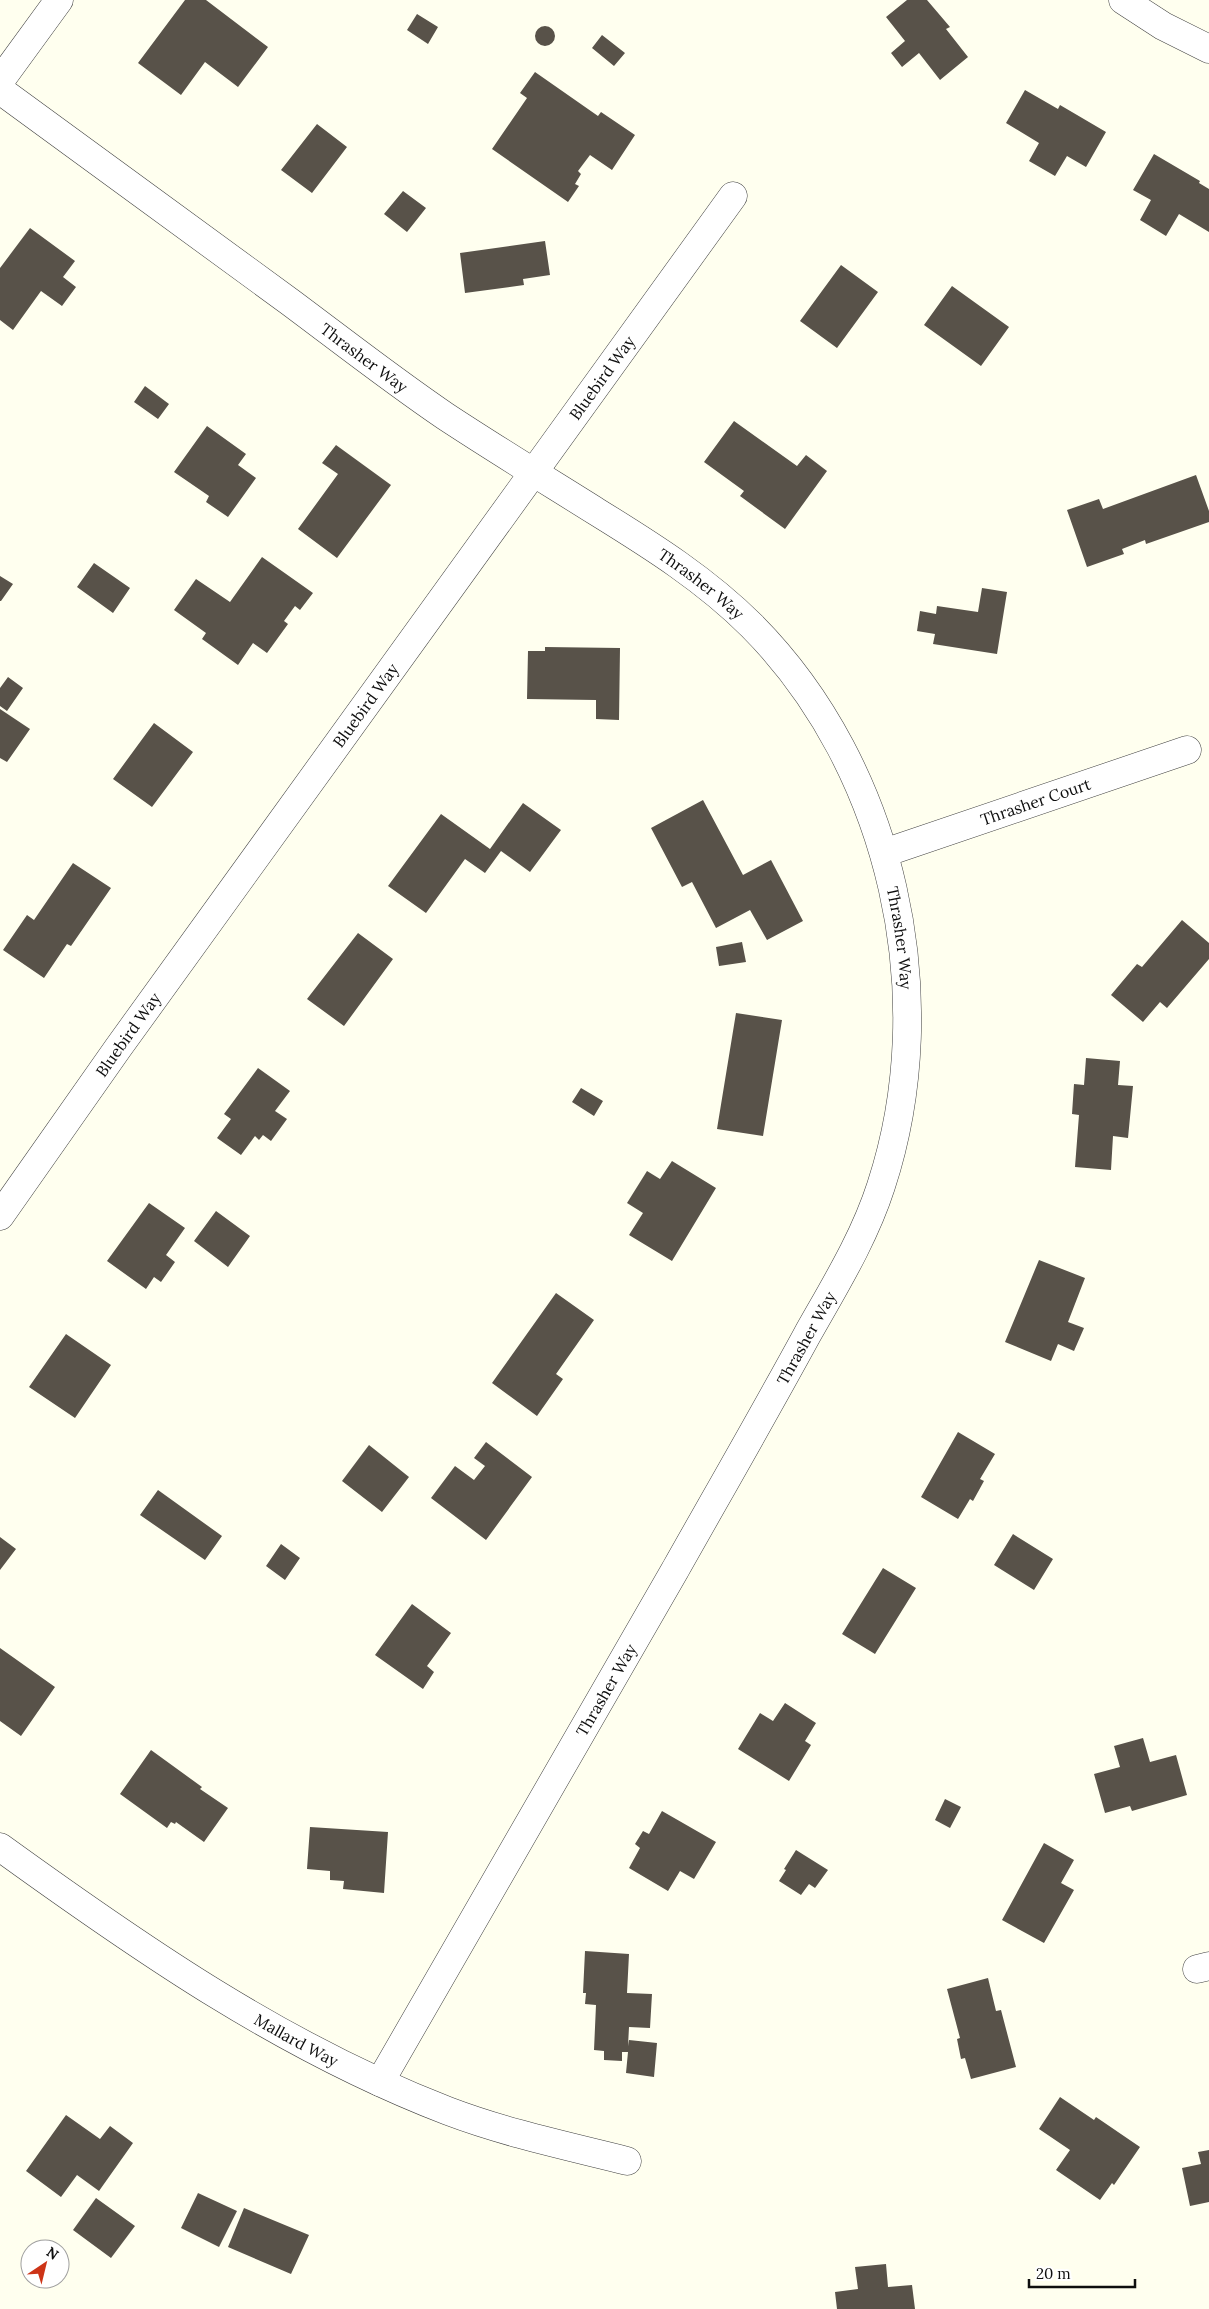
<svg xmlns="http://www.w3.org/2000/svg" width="1209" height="2309" font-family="Lora,serif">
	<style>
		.building { fill: #585249 }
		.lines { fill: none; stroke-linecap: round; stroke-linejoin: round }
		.street-casing { stroke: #414141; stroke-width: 29 }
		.street { stroke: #fff; stroke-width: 28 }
		.labels { text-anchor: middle; stroke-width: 5; stroke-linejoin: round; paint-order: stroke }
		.street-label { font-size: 16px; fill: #0e0e0e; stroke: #fff }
	</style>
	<rect width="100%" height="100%" fill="#ffffef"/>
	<path class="building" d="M 185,0 L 206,0 L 268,47 L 238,87 L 205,62 L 181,95 L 138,63 Z
		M 907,0 L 927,0 L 950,27 L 946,29 L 968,57 L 940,80 L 919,53 L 902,67 L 891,53 L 905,41 L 886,17 Z
		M 417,14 L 438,27 L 428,44 L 407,30 Z
		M535 36a10 10 0 1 1 20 0a10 10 0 1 1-20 0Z
		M 602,35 L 625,53 L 614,66 L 592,48 Z
		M 535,72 L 598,116 L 601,112 L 635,135 L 612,170 L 590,155 L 578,171 L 581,174 L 575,184 L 579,186 L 568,202 L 492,149 L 527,98 L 520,93 Z
		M 1025,90 L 1058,109 L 1060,105 L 1106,132 L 1086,167 L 1067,156 L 1055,176 L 1029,161 L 1039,143 L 1006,123 Z
		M 317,124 L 347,147 L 312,193 L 281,170 Z
		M 1154,154 L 1200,181 L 1199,183 L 1209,189 L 1209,232 L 1179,214 L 1166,236 L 1140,220 L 1151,200 L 1133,190 Z
		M 403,191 L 426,208 L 407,232 L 384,214 Z
		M 30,228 L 75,261 L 63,277 L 76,287 L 62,306 L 41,291 L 13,330 L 0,320 L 0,268 Z
		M 545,241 L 550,275 L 523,279 L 524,285 L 465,293 L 460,253 Z
		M 841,265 L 878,292 L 837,348 L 800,321 Z
		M 952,286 L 1009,327 L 981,366 L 924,325 Z
		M 145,386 L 169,404 L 158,419 L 134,402 Z
		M 734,421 L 797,466 L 806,455 L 827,471 L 785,529 L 740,496 L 744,491 L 704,462 Z
		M 207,426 L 246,454 L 238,465 L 256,478 L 228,517 L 206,502 L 209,496 L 174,472 Z
		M 336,445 L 391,485 L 337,558 L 298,529 L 338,474 L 322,463 Z
		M 1196,475 L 1209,511 L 1209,522 L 1146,544 L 1145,540 L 1122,549 L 1124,554 L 1087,567 L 1067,510 L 1099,499 L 1103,509 Z
		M 262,557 L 313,593 L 300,610 L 295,606 L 284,621 L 288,624 L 267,653 L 253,643 L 238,665 L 202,639 L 206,633 L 174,610 L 196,579 L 230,602 Z
		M 94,563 L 130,588 L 113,613 L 77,587 Z
		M 0,576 L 13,584 L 1,601 L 0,601 Z
		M 982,588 L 1007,592 L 997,654 L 933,644 L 935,634 L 917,631 L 920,611 L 936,614 L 937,606 L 978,612 Z
		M 545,647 L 620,648 L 619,720 L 596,719 L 596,700 L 527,699 L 528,651 L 545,651 Z
		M 8,677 L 23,688 L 7,711 L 0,706 L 0,688 Z
		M 0,709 L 30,729 L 7,762 L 0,758 Z
		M 154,723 L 193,752 L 152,807 L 113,779 Z
		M 703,800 L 743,875 L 771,860 L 803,921 L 767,940 L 750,910 L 716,928 L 692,882 L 682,887 L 651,828 Z
		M 523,803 L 561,830 L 530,872 L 501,851 L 485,873 L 465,859 L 426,913 L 388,886 L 441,814 L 490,849 Z
		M 73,863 L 111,888 L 71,946 L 67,944 L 44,978 L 3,950 L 27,915 L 34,920 Z
		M 1182,920 L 1209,943 L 1209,959 L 1167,1008 L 1160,1002 L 1143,1022 L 1111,995 L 1137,964 L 1142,967 Z
		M 358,933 L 393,959 L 344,1026 L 307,999 Z
		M 742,942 L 746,962 L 719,966 L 716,947 Z
		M 736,1013 L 782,1020 L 763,1136 L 717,1129 Z
		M 1086,1058 L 1120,1061 L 1118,1085 L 1133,1086 L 1128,1138 L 1113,1136 L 1111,1170 L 1075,1167 L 1079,1115 L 1072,1114 L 1074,1084 L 1084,1085 Z
		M 258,1068 L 290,1091 L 275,1111 L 287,1119 L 271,1141 L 263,1135 L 259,1140 L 255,1136 L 241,1155 L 217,1138 L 231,1119 L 224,1114 Z
		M 581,1088 L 603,1101 L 594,1116 L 572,1102 Z
		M 672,1161 L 716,1188 L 672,1261 L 629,1235 L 643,1213 L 627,1203 L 647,1171 L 660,1179 Z
		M 149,1203 L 185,1228 L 166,1255 L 175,1262 L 161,1282 L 154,1277 L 146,1289 L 107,1261 Z
		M 216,1211 L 250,1236 L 228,1267 L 194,1241 Z
		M 1039,1260 L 1085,1278 L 1068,1322 L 1084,1328 L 1074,1351 L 1058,1344 L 1051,1361 L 1005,1342 Z
		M 556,1293 L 594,1320 L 556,1374 L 563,1379 L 537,1416 L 492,1383 Z
		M 66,1334 L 111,1365 L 75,1418 L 29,1387 Z
		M 958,1432 L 995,1454 L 980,1479 L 984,1481 L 973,1501 L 970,1499 L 958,1519 L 921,1497 Z
		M 486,1442 L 532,1477 L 486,1540 L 431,1498 L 455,1466 L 474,1480 L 485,1466 L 474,1458 Z
		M 369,1445 L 409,1477 L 382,1512 L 342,1481 Z
		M 158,1490 L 222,1536 L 205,1560 L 140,1515 Z
		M 1013,1534 L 1053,1559 L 1034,1590 L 994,1565 Z
		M 0,1537 L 16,1549 L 0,1570 Z
		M 281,1544 L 300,1558 L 285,1580 L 266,1566 Z
		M 883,1568 L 916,1588 L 875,1654 L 842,1634 Z
		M 412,1604 L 451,1633 L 427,1666 L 434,1672 L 423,1689 L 375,1655 Z
		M 0,1648 L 55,1687 L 21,1736 L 0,1721 Z
		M 785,1703 L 816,1723 L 805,1741 L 811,1745 L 789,1781 L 738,1749 L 760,1713 L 773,1721 Z
		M 1143,1738 L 1150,1762 L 1176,1755 L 1187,1795 L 1132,1811 L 1130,1806 L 1105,1813 L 1094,1774 L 1120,1767 L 1114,1746 Z
		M 151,1750 L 202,1787 L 200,1789 L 228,1808 L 204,1842 L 176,1822 L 175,1824 L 171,1822 L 167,1828 L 120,1794 Z
		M 945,1799 L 961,1807 L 950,1828 L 935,1820 Z
		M 662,1811 L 716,1842 L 694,1879 L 680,1871 L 668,1891 L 629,1868 L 640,1848 L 635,1844 L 643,1831 L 649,1834 Z
		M 310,1827 L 388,1832 L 384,1893 L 343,1889 L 344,1881 L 330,1880 L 330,1871 L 307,1869 Z
		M 1044,1843 L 1074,1860 L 1061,1883 L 1074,1890 L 1044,1943 L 1002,1920 Z
		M 796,1850 L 828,1870 L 815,1888 L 809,1884 L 801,1895 L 779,1881 L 786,1870 L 784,1869 Z
		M 585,1951 L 629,1954 L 627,1993 L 652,1994 L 650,2028 L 629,2027 L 628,2046 L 629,2040 L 657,2043 L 654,2077 L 626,2073 L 628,2052 L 622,2052 L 622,2061 L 604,2060 L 604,2051 L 594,2050 L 596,2005 L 585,2004 L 586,1993 L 583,1993 Z
		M 988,1978 L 996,2011 L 1001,2010 L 1016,2067 L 971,2079 L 965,2058 L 961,2059 L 957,2039 L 960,2038 L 947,1989 Z
		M 1060,2097 L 1094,2120 L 1096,2117 L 1140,2147 L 1114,2185 L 1112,2183 L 1100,2200 L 1056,2170 L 1070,2150 L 1039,2129 Z
		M 66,2115 L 100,2139 L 110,2126 L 133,2143 L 99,2191 L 77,2175 L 61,2197 L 26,2171 Z
		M 1209,2150 L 1209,2202 L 1190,2206 L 1182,2168 L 1201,2164 L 1198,2152 Z
		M 198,2193 L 237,2211 L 219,2247 L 181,2228 Z
		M 96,2198 L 135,2226 L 111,2258 L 73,2230 Z
		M 244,2208 L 309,2235 L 291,2274 L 228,2247 Z
		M 886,2264 L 888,2287 L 912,2285 L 915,2309 L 837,2309 L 835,2292 L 858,2289 L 855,2267 Z"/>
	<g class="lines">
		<defs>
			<g id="street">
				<path d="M 1123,0 L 1163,26 L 1209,49"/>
				<path d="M 0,81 L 59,0"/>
				<path id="s1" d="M 0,90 C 97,161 193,231 290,302 C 341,340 392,380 445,416 C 495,449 546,480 597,512 C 652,546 706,580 752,626 C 893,768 943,997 881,1186 C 864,1239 834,1287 807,1335 C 764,1414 719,1492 675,1570 C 577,1741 479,1912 380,2082"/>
				<path id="s2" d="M 884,853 L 1187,750"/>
				<path id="s3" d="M 0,1216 L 118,1048 L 733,196"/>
				<path id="s4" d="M 0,1847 C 141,1949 284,2048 448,2111 C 506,2133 567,2146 627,2161"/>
				<path d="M 1197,1969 L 1209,1966"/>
			</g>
		</defs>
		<use href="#street" class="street-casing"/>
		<use href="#street" class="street"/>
	</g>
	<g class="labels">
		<g class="street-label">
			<text dy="6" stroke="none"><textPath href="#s1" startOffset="452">Thrasher Way</textPath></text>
			<text dy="6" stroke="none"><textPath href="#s3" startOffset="1032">Bluebird Way</textPath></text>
			<text dy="6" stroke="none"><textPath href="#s1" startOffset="858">Thrasher Way</textPath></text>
			<text dy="6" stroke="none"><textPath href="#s3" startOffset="628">Bluebird Way</textPath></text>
			<text dy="6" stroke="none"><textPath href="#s2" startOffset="160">Thrasher Court</textPath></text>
			<text dy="6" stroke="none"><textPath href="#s1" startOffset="1276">Thrasher Way</textPath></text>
			<text dy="6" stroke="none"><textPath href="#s3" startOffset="222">Bluebird Way</textPath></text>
			<text transform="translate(806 1338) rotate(-61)" y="6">Thrasher Way</text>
			<text transform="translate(606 1690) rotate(-60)" y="6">Thrasher Way</text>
			<text dy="6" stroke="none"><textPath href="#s4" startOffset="354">Mallard Way</textPath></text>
		</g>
	</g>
	<g transform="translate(45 2264) rotate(35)"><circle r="24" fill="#ffffff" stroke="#9f9f9f"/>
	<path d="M0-4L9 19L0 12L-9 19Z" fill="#cd3417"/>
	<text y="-8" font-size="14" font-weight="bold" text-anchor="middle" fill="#0e0e0e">N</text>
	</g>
	<path d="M1029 2279v8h106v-8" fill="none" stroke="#0e0e0e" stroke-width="2.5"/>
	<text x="1036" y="2279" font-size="15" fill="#0e0e0e" stroke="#ffffff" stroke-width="4" paint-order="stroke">20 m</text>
</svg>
